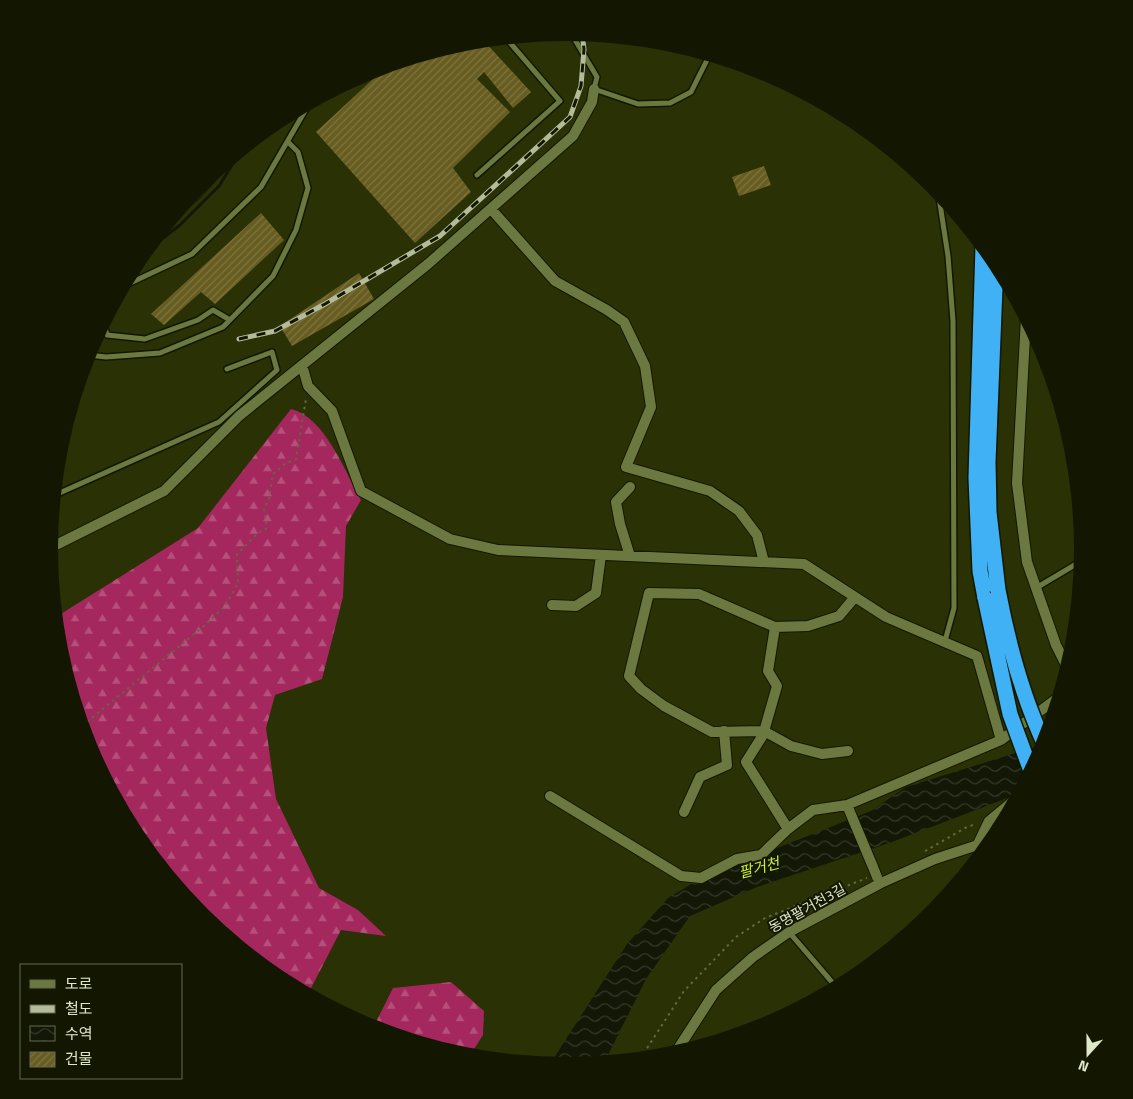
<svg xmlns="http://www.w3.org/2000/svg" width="1133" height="1099" font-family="'Titillium Web','Noto Sans KR',sans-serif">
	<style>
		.forest { fill: url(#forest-firs) }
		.water { fill: url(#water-waves) }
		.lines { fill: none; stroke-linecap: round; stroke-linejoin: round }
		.stream { stroke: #131706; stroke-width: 3 }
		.building { fill: url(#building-hatch) }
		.service-casing { stroke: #121800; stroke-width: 8 }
		.minor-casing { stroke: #121800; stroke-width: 12 }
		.motorway-casing { stroke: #121800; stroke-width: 18 }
		.path { stroke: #616942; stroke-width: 2; stroke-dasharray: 2.5 4; stroke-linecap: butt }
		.service { stroke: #6b783f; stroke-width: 5 }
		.minor { stroke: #6b783f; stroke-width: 10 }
		.motorway { stroke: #41b1f5; stroke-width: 15 }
		.rail-casing { stroke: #b3bb9a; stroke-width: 5 }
		.rail { stroke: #131702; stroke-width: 3; stroke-dasharray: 9; stroke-linecap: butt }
		.minor-bridge-casing { stroke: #121800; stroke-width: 12; stroke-linecap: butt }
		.motorway-bridge-casing { stroke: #121800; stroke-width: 18; stroke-linecap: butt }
		.minor-bridge { stroke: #6b783f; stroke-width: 10 }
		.motorway-bridge { stroke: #41b1f5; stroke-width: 15 }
		.labels { text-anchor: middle; stroke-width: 4; stroke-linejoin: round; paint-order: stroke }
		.street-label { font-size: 14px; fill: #dfe7c9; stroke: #131702 }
		.water-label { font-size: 15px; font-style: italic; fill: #cded37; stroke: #131702 }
	</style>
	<defs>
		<pattern id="forest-firs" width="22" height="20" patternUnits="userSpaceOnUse" patternTransform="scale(1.25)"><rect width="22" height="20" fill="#a4275d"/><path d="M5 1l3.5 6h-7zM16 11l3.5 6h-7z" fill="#b4517a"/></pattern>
		<pattern id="water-waves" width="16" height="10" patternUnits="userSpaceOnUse" patternTransform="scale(1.25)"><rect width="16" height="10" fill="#131706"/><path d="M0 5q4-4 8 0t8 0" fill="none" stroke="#353929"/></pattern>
		<pattern id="building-hatch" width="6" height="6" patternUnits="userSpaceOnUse" patternTransform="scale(1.25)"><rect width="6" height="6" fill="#685d21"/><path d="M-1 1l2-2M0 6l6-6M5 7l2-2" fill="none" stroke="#7d7440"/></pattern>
	</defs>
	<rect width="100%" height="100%" fill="#293105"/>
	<path class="forest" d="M 291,409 C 325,417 345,472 361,500 L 346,526 L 343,597 L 322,679 L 275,695 L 266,728 L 276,799 L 319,888 L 358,910 L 386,936 L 341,930 L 309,992 L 309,995 L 279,979 L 201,915 L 136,836 L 89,747 L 59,650 L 56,617 L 198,528 Z
		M 451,982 L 484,1011 L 483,1035 L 469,1057 L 373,1028 L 393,988 Z"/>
	<path class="water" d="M 1045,744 L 1021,791 L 1015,795 L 892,842 L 757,887 L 690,916 L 646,979 L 604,1063 L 567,1066 L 551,1065 L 552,1061 L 627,944 L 668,898 L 701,878 L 871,811 L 906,787 Z"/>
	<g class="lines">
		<path class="stream" d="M 145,252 L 180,225 L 219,186 L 240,152"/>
	</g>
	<path class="building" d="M 484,41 L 531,92 L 513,108 L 484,72 L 477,79 L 510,112 L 453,168 L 471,192 L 415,243 L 316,132 L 386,67 L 466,42 Z
		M 764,166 L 771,185 L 739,196 L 732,177 Z
		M 261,213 L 284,240 L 215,304 L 201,292 L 164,325 L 151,314 Z
		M 359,273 L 374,299 L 292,346 L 280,326 Z"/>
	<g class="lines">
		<defs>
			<path id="service" d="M 571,33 L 597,77 L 594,89 L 638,104 L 670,103 L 691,92 L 709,56
				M 477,175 L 560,101 L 506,38
				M 938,191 L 948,256 L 953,321 L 954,608 L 945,641
				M 124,286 L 192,254 L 261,187 L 309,104
				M 104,324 L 107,335 L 145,339 L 198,320 L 213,310 L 230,320
				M 88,355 L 106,357 L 160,353 L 223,327 L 273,276 L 296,230 L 308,188 L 298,152 L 288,142
				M 55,495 L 219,422 L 277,370 L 272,352 L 227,369
				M 1036,588 L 1083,560
				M 789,932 L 837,988"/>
			<path id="minor" d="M 187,201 L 195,195 L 216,172
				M 491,209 L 555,281 L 607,310 L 624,322 L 645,366 L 651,407 L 626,467 L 710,491 L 739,511 L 757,535 L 764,562
				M 1026,318 L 1017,483 L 1027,562 L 1056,645 L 1068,669
				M 302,365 L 308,386 L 332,411 L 361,491 L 450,539 L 498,550 L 804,564 L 886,617 L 977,656 L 1001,740
				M 50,548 L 164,491 L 239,416 L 428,264 L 573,136 L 592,102 L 594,89
				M 630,556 L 620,524 L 616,502 L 630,487
				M 552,605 L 576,606 L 596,593 L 601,555
				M 775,627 L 699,594 L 649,593 L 629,676 L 641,689 L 664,706 L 712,732 L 764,731 L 791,746 L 822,754 L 848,751
				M 550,796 L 681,876 L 701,878 L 737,859 L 761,855 L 788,829 L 813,810 L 847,805
				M 684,812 L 700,777 L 727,765 L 724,731
				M 788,829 L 746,762 L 763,735 L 777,686 L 768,671 L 775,627 L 808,626 L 839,616 L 855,597
				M 977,846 L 989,821 L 1018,797
				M 873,867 L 847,805 L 1001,740 L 1059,697
				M 674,1055 L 716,990 L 753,957 L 789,932 L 881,883 L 935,859 L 993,840"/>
			<path id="motorway" d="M 983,246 L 976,478 L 980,571 L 985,598
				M 996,262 L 988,462 L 989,512 L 998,590"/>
		</defs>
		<use href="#service" class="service-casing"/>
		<use href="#minor" class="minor-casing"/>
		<use href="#motorway" class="motorway-casing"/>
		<path class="path" d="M 82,726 L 204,626 L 225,606 L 238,583 L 237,554 L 257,534 L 267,528 L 264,510 L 269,499 L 273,474 L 286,463 L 296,459 L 306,399
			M 925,851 L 967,827 L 976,824
			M 640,1059 L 684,991 L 736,937 L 765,918 L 867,878"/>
		<use href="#service" class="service"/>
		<use href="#minor" class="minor"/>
		<use href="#motorway" class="motorway"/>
		<defs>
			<path id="rail" d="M 239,339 L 275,331 L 325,304 L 440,236 L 570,117 L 581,86 L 584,49 L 582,34"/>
		</defs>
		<use href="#rail" class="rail-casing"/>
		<use href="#rail" class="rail"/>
		<defs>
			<path id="minor-bridge" d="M 873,867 L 877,877"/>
			<path id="motorway-bridge" d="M 998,590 C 1008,643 1022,696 1045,745
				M 985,598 L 1010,714 L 1031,771"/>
		</defs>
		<use href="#minor-bridge" class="minor-bridge-casing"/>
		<use href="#motorway-bridge" class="motorway-bridge-casing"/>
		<use href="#minor-bridge" class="minor-bridge"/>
		<use href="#motorway-bridge" class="motorway-bridge"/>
	</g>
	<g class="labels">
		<g class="street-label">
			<text transform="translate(807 908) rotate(-29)" y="5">동명팔거천3길</text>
		</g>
		<g class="water-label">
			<text transform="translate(759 868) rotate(-15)" y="5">팔거천</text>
		</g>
	</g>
	<path d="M0 0H1133V1099H0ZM58 549a508 508 0 1 1 1016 0a508 508 0 1 1-1016 0Z" fill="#131702" fill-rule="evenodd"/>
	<rect x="20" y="964" width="162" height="115" fill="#131702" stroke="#656a52"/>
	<rect x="30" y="980" width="25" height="8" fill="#6b783f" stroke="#656a52"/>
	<text x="65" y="989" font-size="15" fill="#dfe7c9">도로</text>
	<rect x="30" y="1005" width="25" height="8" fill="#b3bb9a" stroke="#656a52"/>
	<text x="65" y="1014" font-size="15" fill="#dfe7c9">철도</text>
	<rect x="30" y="1026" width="25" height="15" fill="url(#water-waves)" stroke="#656a52"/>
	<text x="65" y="1039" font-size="15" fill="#dfe7c9">수역</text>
	<rect x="30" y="1052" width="25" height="15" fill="url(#building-hatch)" stroke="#656a52"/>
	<text x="65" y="1064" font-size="15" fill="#dfe7c9">건물</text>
	<g transform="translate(1088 1054) rotate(201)" stroke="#131702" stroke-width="4" paint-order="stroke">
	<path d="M0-4L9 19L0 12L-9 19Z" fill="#dfe7c9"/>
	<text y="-8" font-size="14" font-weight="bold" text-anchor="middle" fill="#dfe7c9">N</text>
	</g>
</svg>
